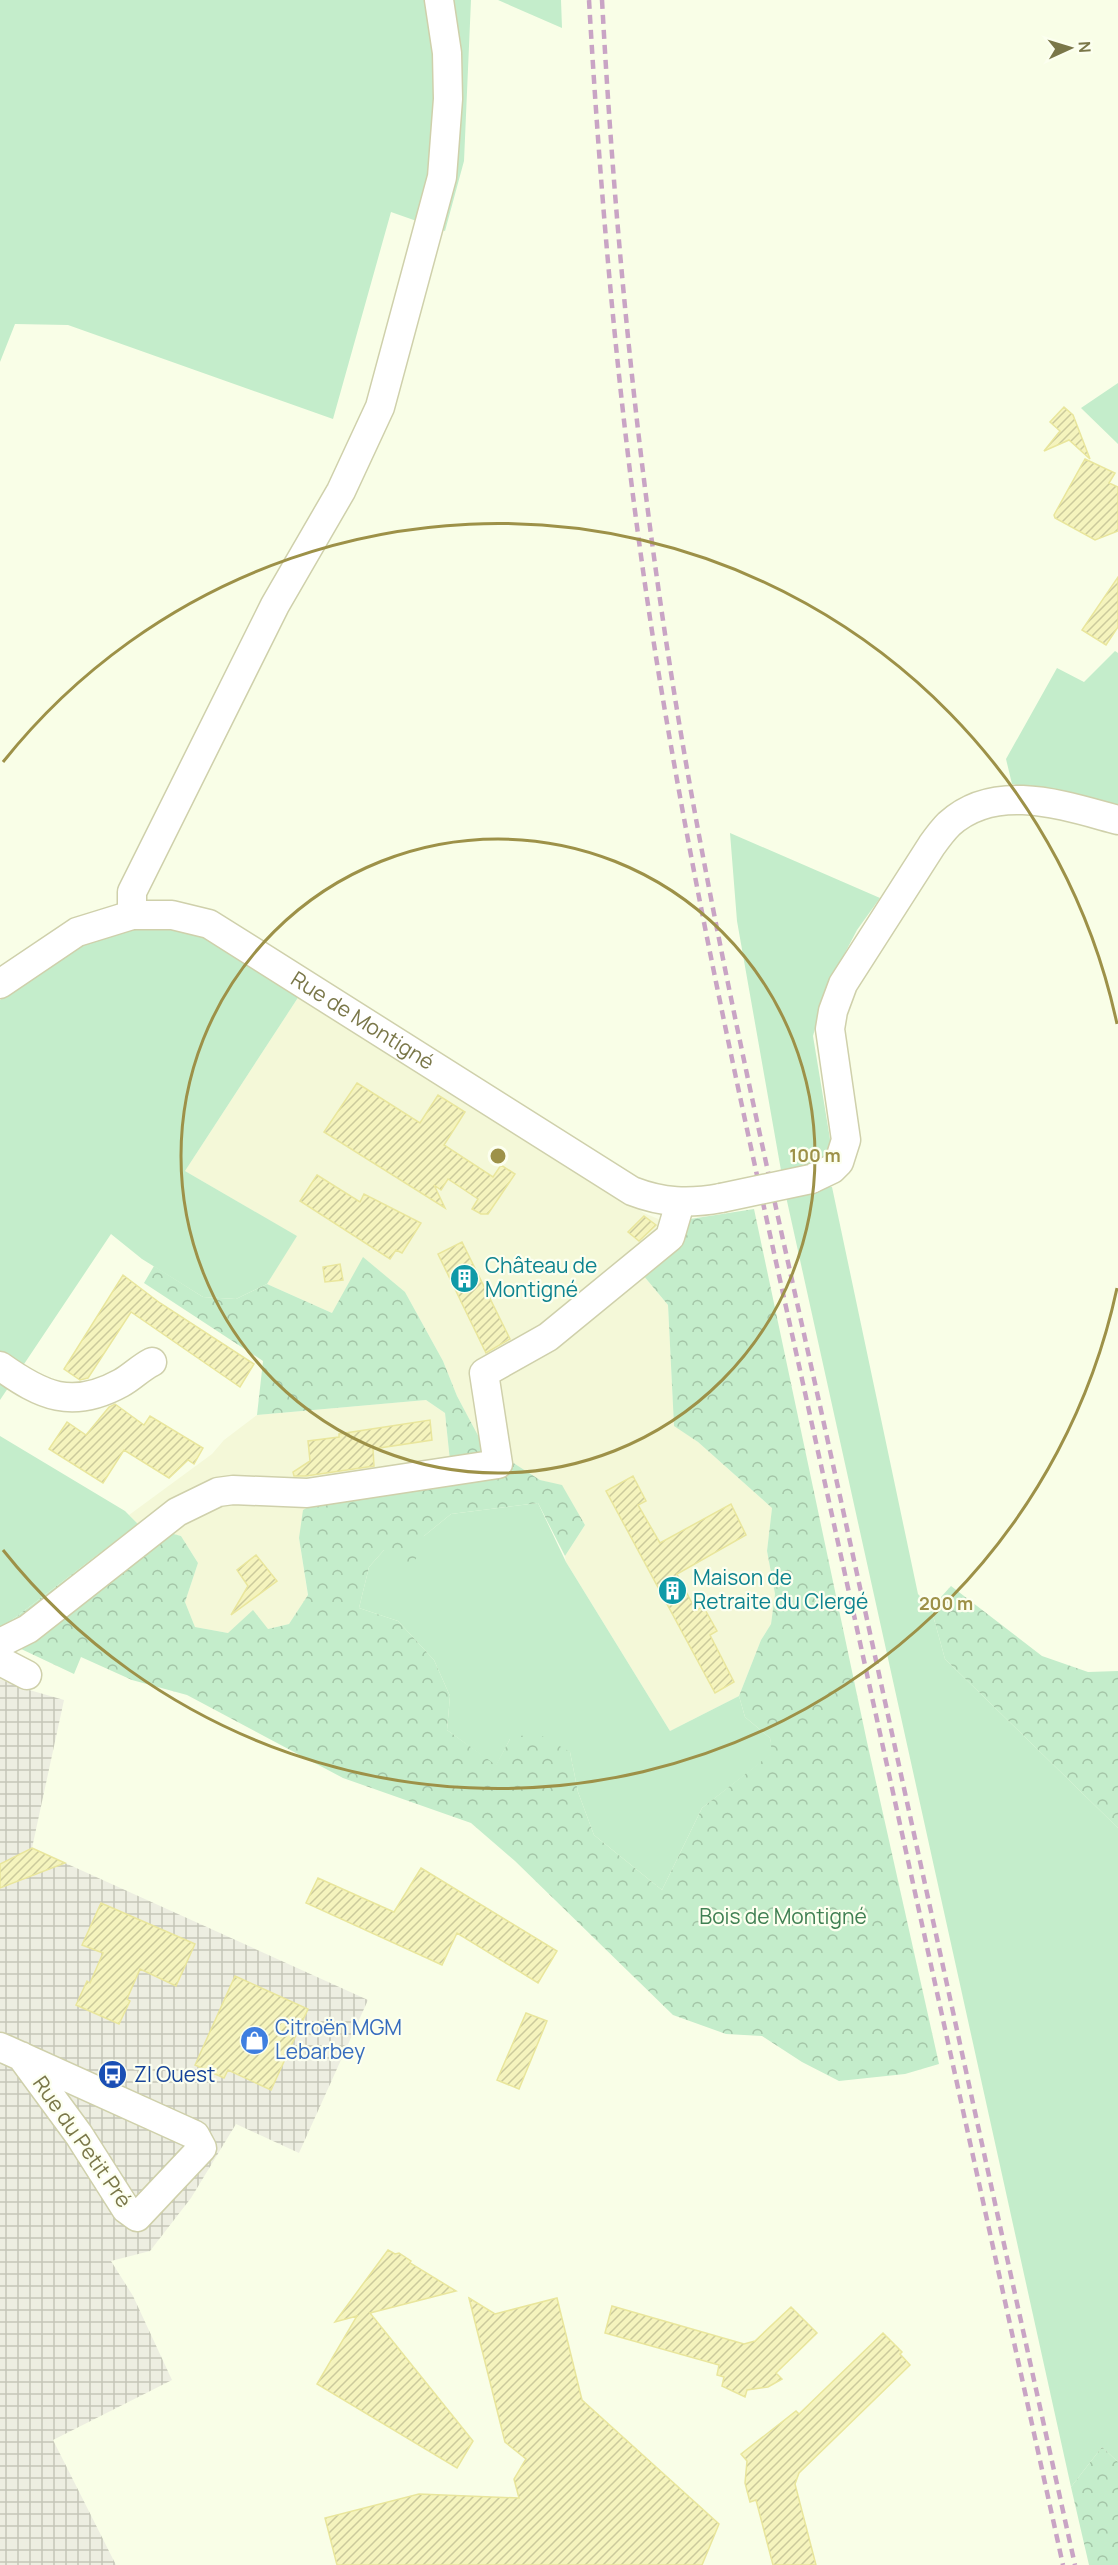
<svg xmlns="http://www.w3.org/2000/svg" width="1118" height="2565" font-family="Manrope,sans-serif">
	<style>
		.residential { fill: #f4f8d8 }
		.industrial { fill: url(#industrial-grid) }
		.grass { fill: #c4edcb }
		.forest { fill: url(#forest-crowns) }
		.building { fill: url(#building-hatch); stroke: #e9e69c; stroke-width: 1.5 }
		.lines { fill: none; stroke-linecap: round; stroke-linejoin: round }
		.minor-casing { stroke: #cfd0ab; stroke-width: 31 }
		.minor { stroke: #fff; stroke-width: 28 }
		.rail { stroke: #c9a4c5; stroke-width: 4.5; stroke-dasharray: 9 6; stroke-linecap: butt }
		.minor-bridge-casing { stroke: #cfd0ab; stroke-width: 31; stroke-linecap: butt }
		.minor-bridge { stroke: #fff; stroke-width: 28 }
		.ring { fill: none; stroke: #9d9148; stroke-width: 3 }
		.labels { text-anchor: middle; stroke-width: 4.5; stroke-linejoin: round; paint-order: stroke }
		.street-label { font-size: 21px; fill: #7a7749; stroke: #fcffef }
		.culture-label { font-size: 21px; fill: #0d838f; stroke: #fcffef; text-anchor: start }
		.park-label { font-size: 21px; fill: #408053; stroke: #fcffef }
		.shop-label { font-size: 21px; fill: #366cbe; stroke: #fcffef; text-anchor: start }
		.transit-label { font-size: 21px; fill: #164399; stroke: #fcffef; text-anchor: start }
		.centre { fill: #9d9148; stroke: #fcffef; stroke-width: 3 }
		.ring-label { font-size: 18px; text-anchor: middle; font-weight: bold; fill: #9d9148; stroke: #fcffef; stroke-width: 4.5; stroke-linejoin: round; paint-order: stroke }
	</style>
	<defs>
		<pattern id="industrial-grid" width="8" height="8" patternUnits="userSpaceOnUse" patternTransform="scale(1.5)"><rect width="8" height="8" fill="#edeee1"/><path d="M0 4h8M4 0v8" fill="none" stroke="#c5c6b8"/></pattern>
		<pattern id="forest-crowns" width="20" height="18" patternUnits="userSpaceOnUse" patternTransform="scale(1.5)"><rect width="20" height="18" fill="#c4edcb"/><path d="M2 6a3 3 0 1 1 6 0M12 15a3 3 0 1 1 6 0" fill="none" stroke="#a4c5a7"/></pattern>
		<pattern id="building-hatch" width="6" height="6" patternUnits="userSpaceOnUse" patternTransform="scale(1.5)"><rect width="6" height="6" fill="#f5f4bd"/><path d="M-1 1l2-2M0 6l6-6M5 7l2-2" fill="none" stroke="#cbca9c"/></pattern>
	</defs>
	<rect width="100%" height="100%" fill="#f9fee7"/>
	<path class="residential" d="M 301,993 L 644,1213 L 668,1223 L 643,1275 L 668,1305 L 674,1425 L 698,1442 L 772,1508 L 767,1551 L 775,1594 L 771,1624 L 761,1640 L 739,1696 L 670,1731 L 566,1562 L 565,1556 L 585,1525 L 562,1486 L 540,1480 L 482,1443 L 457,1396 L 443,1361 L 405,1292 L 332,1313 L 267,1284 L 296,1236 L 185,1171 Z
		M 426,1400 L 445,1413 L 450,1461 L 299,1538 L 308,1596 L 289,1624 L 268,1629 L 228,1633 L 195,1627 L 185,1602 L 198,1563 L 181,1536 L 138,1524 L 129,1515 L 212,1454 L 224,1440 L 257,1415 Z"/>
	<path class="industrial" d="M 0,1679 L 19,1687 L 64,1700 L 32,1848 L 368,2000 L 299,2153 L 236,2124 L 191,2198 L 150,2251 L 111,2261 L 133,2296 L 172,2380 L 53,2440 L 116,2565 L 0,2565 Z"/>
	<path class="grass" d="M 0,0 L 471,0 L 464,161 L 445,231 L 391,212 L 333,419 L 68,325 L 15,324 L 0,362 Z
		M 498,0 L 561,0 L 562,28 Z
		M 1118,383 L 1118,444 L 1081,408 Z
		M 1115,651 L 1118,653 L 1118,809 L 1012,784 L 1006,759 L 1057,668 L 1084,682 Z
		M 730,833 L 880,898 L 857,930 L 826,989 L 813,1036 L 831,1145 L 820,1163 L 782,1176 L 737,921 Z
		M 151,921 L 207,935 L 301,993 L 185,1171 L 297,1236 L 267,1284 L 236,1299 L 203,1297 L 142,1259 L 111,1234 L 0,1400 L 0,1000 L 91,938 Z
		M 813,1185 L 832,1187 L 918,1594 L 931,1608 L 945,1659 L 1118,1828 L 1118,2462 L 1102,2447 L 1071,2487 L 785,1192 Z
		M 0,1436 L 125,1511 L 138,1524 L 0,1629 Z
		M 538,1503 L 566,1562 L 670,1731 L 739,1696 L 745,1717 L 770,1738 L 773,1753 L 702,1808 L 662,1890 L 594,1835 L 578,1792 L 570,1752 L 510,1739 L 496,1766 L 447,1730 L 450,1696 L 434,1660 L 398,1621 L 359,1608 L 369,1567 L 384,1550 L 424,1536 L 451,1514 Z"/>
	<path class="forest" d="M 754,1209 L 867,1742 L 939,2064 L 905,2074 L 839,2081 L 802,2062 L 762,2036 L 726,2034 L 673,2015 L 515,1861 L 471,1823 L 343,1778 L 187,1695 L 132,1680 L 81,1657 L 74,1674 L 0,1639 L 0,1629 L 138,1524 L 181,1536 L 198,1563 L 185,1602 L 195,1627 L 228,1633 L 253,1610 L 268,1629 L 289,1624 L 308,1595 L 299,1538 L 303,1510 L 329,1496 L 450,1461 L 445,1413 L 426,1400 L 257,1415 L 263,1361 L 144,1283 L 154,1266 L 203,1297 L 236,1299 L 267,1284 L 332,1313 L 363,1257 L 405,1292 L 443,1361 L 457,1396 L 482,1443 L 540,1480 L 562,1485 L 585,1525 L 565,1556 L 538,1503 L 451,1514 L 424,1536 L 412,1570 L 384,1550 L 369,1567 L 359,1608 L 398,1621 L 434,1660 L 450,1696 L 447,1730 L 496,1765 L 510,1739 L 535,1732 L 570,1752 L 578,1792 L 594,1835 L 662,1890 L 702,1808 L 772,1753 L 770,1738 L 745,1717 L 739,1696 L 761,1640 L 771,1624 L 775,1594 L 767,1551 L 772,1508 L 698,1442 L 674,1426 L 668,1305 L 643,1275 L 690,1219 Z
		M 951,1586 L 1042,1656 L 1088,1672 L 1118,1671 L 1118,1828 L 945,1659 L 931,1608 Z
		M 1102,2447 L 1118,2462 L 1118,2565 L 1089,2565 L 1071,2487 Z"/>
	<path class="building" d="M 1064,407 L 1073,415 L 1090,459 L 1069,440 L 1044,451 L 1060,431 L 1050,422 Z
		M 1085,459 L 1115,473 L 1109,483 L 1118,487 L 1118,531 L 1095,540 L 1055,518 L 1054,515 Z
		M 1118,577 L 1118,627 L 1106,645 L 1082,630 Z
		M 357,1083 L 420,1123 L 438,1095 L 465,1112 L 444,1145 L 493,1177 L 501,1165 L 515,1174 L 488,1214 L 481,1214 L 472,1209 L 478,1199 L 448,1179 L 441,1190 L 434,1185 L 445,1208 L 324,1132 Z
		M 317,1175 L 360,1202 L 364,1194 L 421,1223 L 402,1253 L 396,1250 L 390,1259 L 300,1201 Z
		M 644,1216 L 656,1225 L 639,1241 L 628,1232 Z
		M 462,1242 L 510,1339 L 486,1353 L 438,1254 Z
		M 340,1264 L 343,1280 L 325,1282 L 323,1267 Z
		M 123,1275 L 160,1303 L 254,1364 L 240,1387 L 131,1312 L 88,1378 L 80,1380 L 64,1369 Z
		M 115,1404 L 144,1425 L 150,1416 L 203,1448 L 194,1464 L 188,1460 L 169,1478 L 124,1450 L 103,1483 L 49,1449 L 67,1422 L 86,1435 L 109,1407 Z
		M 430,1420 L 432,1440 L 373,1449 L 374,1466 L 306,1476 L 294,1476 L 293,1472 L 310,1461 L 308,1441 L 339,1437 L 339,1434 Z
		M 633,1476 L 646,1501 L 638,1505 L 660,1543 L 731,1504 L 746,1535 L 677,1574 L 696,1611 L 703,1606 L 717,1631 L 710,1635 L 734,1682 L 715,1693 L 606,1491 Z
		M 256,1555 L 277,1581 L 231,1615 L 248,1586 L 237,1570 Z
		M 32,1848 L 65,1863 L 0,1888 L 0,1864 Z
		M 421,1868 L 557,1951 L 538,1983 L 457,1933 L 442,1965 L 306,1903 L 318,1878 L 394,1912 Z
		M 101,1903 L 195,1944 L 176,1986 L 140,1969 L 127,1999 L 130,2001 L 119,2024 L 76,2005 L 87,1981 L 90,1983 L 103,1953 L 82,1945 Z
		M 235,1976 L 308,2009 L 271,2090 L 228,2070 L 224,2078 L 195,2065 Z
		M 526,2013 L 547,2021 L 519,2089 L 497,2080 Z
		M 388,2250 L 395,2254 L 399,2253 L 411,2261 L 410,2263 L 456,2291 L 370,2313 L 473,2441 L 457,2468 L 317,2384 L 357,2316 L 335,2322 Z
		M 469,2298 L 495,2314 L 557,2298 L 582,2400 L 719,2524 L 702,2565 L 337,2565 L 325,2518 L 419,2494 L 519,2498 L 514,2479 L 526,2459 L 505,2442 Z
		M 612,2306 L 744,2344 L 755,2341 L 791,2307 L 817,2333 L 776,2373 L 782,2379 L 768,2387 L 747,2390 L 745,2397 L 722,2386 L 724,2377 L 717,2375 L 719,2365 L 605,2333 Z
		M 883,2333 L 902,2352 L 900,2354 L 910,2365 L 799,2473 L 795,2484 L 816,2565 L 773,2565 L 756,2500 L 750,2502 L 745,2483 L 747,2461 L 741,2454 L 796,2411 L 799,2414 Z"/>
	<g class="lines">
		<defs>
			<g id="minor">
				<path d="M 132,915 L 132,892 L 141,874 L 275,605 L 341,491 L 380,407 L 442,177 L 448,99 L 447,53 L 439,0"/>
				<path id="s1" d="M 0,984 L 77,932 L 132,915 L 172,915 L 209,924 L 632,1191 C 663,1203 689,1204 721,1198"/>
				<path d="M 811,1179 L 832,1169 L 839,1162 L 846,1140 L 830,1029 L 833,1011 L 843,984 L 932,845 C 937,838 943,830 949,824 C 996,781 1065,806 1118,820"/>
				<path d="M 0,1366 C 42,1396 72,1410 121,1383 C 132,1377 140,1368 152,1362"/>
				<path d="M 0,1643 L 28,1629 L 177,1512 L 218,1492 L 233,1490 L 307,1493 L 498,1464 L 484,1373 L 548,1337 L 670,1237 L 680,1203"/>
				<path d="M 0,1661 L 27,1675"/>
				<path d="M 0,2047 L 7,2050 L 195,2135 L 202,2148 L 137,2217 L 126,2209 L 79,2135 L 21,2056"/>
			</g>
		</defs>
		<use href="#minor" class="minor-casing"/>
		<use href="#minor" class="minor"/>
		<path class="rail" d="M 589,0 C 603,240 625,480 666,717 C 710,976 770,1232 826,1488 C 905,1847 984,2206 1063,2565
			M 602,0 C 615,236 638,471 676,704 C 720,972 783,1236 841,1501 C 919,1856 996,2210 1075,2565"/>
		<defs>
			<path id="minor-bridge" d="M 721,1198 L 811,1179"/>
		</defs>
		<use href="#minor-bridge" class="minor-bridge-casing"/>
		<use href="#minor-bridge" class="minor-bridge"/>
	</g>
	<g class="ring">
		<circle cx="498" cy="1156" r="317"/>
		<path d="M1117 1288A633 633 0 0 1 3 1550M3 762A633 633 0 0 1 1117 1024"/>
	</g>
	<defs>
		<symbol id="building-disc" viewBox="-11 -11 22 22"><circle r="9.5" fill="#0f9aa8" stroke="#fcffef"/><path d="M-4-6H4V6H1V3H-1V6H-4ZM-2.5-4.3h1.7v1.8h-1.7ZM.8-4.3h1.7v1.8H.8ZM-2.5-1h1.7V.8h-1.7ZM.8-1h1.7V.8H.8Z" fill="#fff"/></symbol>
		<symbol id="shop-disc" viewBox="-11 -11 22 22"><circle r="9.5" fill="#3f7fe0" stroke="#fcffef"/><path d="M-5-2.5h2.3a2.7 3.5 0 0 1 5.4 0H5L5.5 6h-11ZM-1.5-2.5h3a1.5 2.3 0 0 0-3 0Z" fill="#fff"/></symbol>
		<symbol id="bus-disc" viewBox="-11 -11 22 22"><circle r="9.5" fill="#1a4fb4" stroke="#fcffef"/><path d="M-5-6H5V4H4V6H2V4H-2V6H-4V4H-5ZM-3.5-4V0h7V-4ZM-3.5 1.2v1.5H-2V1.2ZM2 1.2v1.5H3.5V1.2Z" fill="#fff"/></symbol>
	</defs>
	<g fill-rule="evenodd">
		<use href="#building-disc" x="448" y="1262" width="33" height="33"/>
		<use href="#building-disc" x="656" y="1574" width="33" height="33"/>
		<use href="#shop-disc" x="238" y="2024" width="33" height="33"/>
		<use href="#bus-disc" x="96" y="2058" width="33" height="33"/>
	</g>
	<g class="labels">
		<g class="street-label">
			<text dy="7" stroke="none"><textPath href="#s1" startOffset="410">Rue de Montigné</textPath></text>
			<text transform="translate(82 2142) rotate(55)" y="7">Rue du Petit Pré</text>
		</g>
		<g class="culture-label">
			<text x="485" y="1273">Château de<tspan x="485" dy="24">Montigné</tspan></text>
			<text x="693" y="1585">Maison de<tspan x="693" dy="24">Retraite du Clergé</tspan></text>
		</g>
		<g class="park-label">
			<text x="783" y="1924">Bois de Montigné</text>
		</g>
		<g class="shop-label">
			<text x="275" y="2035">Citroën MGM<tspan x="275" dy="24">Lebarbey</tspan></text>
		</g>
		<g class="transit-label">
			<text x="134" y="2082">ZI Ouest</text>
		</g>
	</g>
	<circle cx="498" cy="1156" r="9" class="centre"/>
	<g class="ring-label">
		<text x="815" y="1162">100 m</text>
		<text x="946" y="1610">200 m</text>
	</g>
	<g transform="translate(1070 48) rotate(86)" stroke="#fcffef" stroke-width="4.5" paint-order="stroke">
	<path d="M0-4.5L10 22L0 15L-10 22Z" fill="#7a7749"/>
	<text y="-9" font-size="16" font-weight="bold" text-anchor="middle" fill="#7a7749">N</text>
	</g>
</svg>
